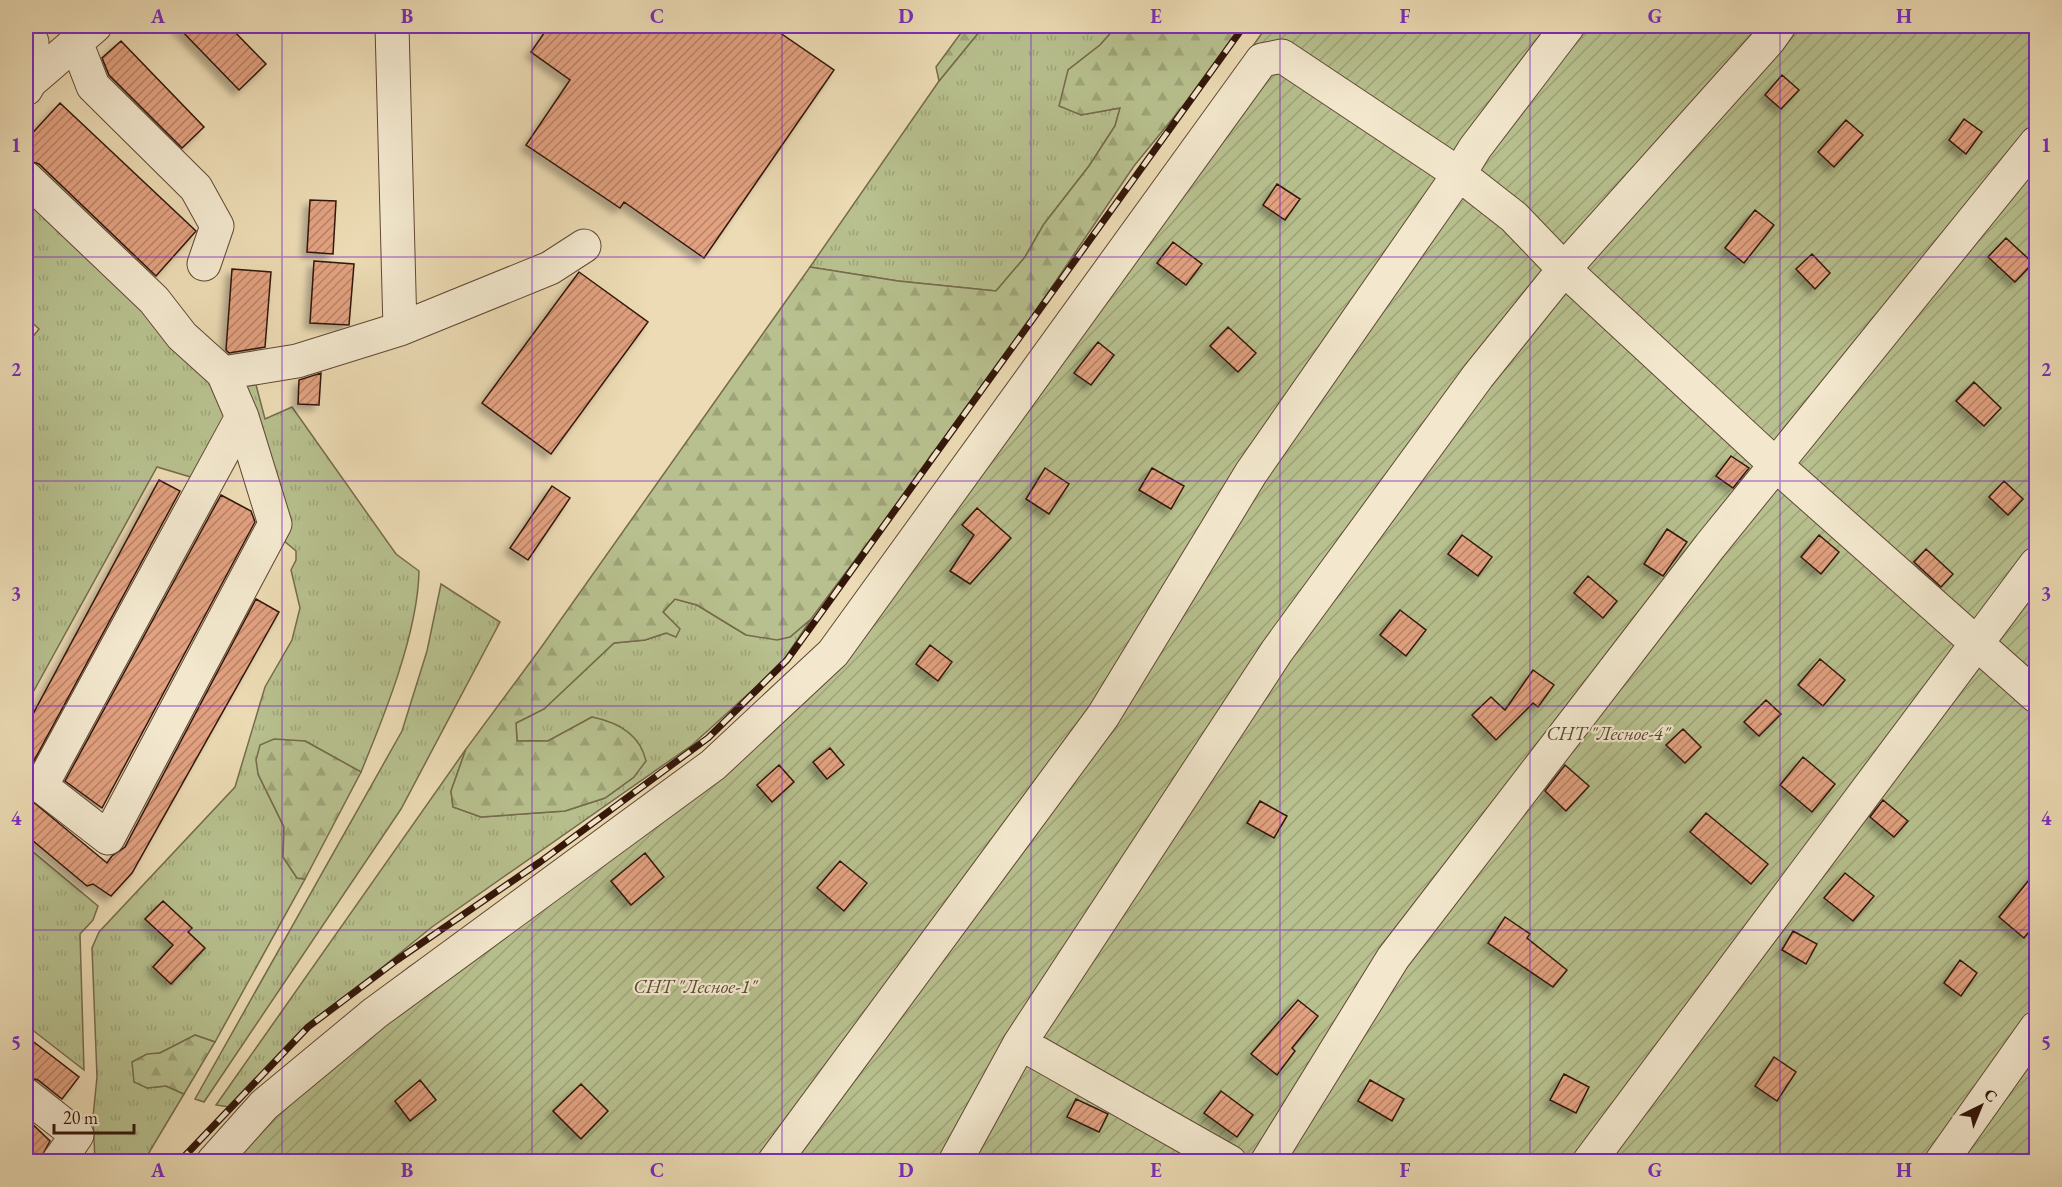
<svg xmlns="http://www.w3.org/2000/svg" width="2062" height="1187" font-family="'EB Garamond',serif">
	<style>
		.grass { fill: url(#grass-tufts); stroke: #756b4c; stroke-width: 1.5 }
		.forest { fill: url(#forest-firs); stroke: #756b4c; stroke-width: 1.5 }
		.garden { fill: url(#garden-furrows); stroke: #756b4c; stroke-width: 1.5 }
		.building { fill: url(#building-hatch); stroke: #331609; stroke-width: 1.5; filter: url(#shadow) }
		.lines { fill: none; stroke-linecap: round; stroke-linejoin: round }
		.minor-casing { stroke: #614734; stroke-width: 35 }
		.minor { stroke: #f3e8ce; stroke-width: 33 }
		.rail-casing { stroke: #331609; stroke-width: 7 }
		.rail { stroke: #f3e8ce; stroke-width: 4.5; stroke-dasharray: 14; stroke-linecap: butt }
		.grid { fill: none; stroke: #7b2cbf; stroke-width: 1.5; stroke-opacity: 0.55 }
		.labels { text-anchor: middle; stroke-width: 4.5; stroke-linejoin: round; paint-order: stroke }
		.park-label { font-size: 20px; font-style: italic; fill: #5b4931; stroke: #f3e8ce }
		.neatline { fill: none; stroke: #7b2cbf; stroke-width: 2 }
		.grid-label { font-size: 20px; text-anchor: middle; font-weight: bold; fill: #7b2cbf }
	</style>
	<defs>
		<pattern id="grass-tufts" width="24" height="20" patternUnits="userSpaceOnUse" patternTransform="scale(1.5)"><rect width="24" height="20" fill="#b7c08e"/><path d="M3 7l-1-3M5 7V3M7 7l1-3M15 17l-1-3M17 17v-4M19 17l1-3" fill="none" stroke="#9ea479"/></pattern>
		<pattern id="forest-firs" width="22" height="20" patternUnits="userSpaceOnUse" patternTransform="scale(1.5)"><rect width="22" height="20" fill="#b7c08e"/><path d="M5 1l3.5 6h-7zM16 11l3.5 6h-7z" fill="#9ea479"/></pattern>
		<pattern id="garden-furrows" width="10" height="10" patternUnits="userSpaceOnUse" patternTransform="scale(1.5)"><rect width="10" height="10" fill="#b7c08e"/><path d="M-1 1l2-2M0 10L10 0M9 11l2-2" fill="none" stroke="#9ea479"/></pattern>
		<pattern id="building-hatch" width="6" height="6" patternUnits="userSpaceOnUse" patternTransform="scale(1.5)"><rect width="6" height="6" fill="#e2a180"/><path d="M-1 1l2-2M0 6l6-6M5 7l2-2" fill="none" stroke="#b88267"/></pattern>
		<filter id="shadow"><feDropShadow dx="-5.5" dy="5.5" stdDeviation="3" flood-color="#0004"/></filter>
	</defs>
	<rect width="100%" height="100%" fill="#ecdbb4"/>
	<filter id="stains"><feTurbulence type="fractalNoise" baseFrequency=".00333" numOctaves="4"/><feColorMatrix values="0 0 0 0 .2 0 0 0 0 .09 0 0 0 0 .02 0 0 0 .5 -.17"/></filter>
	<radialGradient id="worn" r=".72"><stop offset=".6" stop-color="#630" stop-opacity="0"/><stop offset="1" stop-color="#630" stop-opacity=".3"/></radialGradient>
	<path class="grass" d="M 984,26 L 1117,26 L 1100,45 L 1068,70 L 1081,115 L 1120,108 L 1115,126 L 1089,166 L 1044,224 L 1025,257 L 996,291 L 898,281 L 810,267 L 939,81 Z
		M 26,194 L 220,389 L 226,414 L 194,478 L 157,467 L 26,705 L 26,345 L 39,329 L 26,317 Z
		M 255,381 L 265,419 L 292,407 L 396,554 L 419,571 C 418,632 385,714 361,772 L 305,741 L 258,774 L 284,827 L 283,857 L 297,878 L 305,879 L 215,1042 L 195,1035 L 160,1053 L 147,1055 L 147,1088 L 166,1086 L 184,1094 L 144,1161 L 95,1161 L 93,1117 L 97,1077 L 92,948 L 99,932 L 235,787 L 265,687 L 292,640 L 300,608 L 291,570 L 296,560 L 296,551 L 283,540 L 242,384 Z
		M 441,584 L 500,622 L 401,809 L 204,1102 L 195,1099 L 402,731 L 427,651 Z
		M 675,599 L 697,605 L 746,635 L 790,637 L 811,619 L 781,664 L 692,745 L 432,927 L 315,1022 L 229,1107 L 216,1105 L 466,749 L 451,791 L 453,807 L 481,817 L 565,811 L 605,798 L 634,777 L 592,717 L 548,741 L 517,741 L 516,723 L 544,709 L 614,643 L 645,640 L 679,629 L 663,612 Z
		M 26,846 L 98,906 L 93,920 L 80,934 L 84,1070 L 26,1025 Z"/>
	<path class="forest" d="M 966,26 L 984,26 L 939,81 L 936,67 Z
		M 1117,26 L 1244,26 L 1213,69 L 1134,166 L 981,391 L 811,619 L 790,637 L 777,640 L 746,635 L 697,605 L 675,599 L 663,612 L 680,629 L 676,637 L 666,633 L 645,640 L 614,643 L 544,709 L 516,723 L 517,741 L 548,741 L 592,717 C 617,722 640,734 646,761 L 634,777 L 605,798 L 565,811 L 481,817 L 453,807 L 451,791 L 466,749 L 540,649 L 810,267 L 898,281 L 996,291 L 1025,257 L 1044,224 L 1089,166 L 1115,126 L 1120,108 L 1081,115 L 1059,106 L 1068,70 L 1100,45 Z
		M 274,739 L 305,741 L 361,772 L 305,879 L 297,878 L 283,857 L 284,827 L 258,774 L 256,760 L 260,745 Z
		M 195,1035 L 215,1042 L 184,1094 L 166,1086 L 147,1088 L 134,1082 L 132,1062 L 147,1054 L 160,1053 Z"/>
	<path class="garden" d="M 1267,26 L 2036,26 L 2036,1161 L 202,1162 L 324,1036 L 409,967 L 664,797 L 816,662 Z"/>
	<path class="building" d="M 177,26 L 229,26 L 266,64 L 239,90 Z
		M 549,26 L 770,26 L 834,70 L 704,258 L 624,202 L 620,208 L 526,145 L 570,80 L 531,52 Z
		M 121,41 L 204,127 L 182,148 L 109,75 L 102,58 Z
		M 1782,75 L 1799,90 L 1781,109 L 1765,95 Z
		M 60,103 L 196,231 L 156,276 L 39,164 L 26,160 L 26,140 Z
		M 1964,119 L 1982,132 L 1966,154 L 1949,140 Z
		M 1846,120 L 1863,135 L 1834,167 L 1818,152 Z
		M 1277,184 L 1300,199 L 1285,220 L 1263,205 Z
		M 310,200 L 336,201 L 333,254 L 307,252 Z
		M 1755,210 L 1774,225 L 1744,263 L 1725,248 Z
		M 2006,238 L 2033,263 L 2015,282 L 1988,257 Z
		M 1173,242 L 1202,264 L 1186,285 L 1157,263 Z
		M 1812,254 L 1830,273 L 1815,289 L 1796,269 Z
		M 314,261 L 354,264 L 349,325 L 310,323 Z
		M 232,269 L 271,272 L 265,347 L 229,353 L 226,350 Z
		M 579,272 L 648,322 L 551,454 L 482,403 Z
		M 1228,327 L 1256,353 L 1238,372 L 1210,346 Z
		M 1098,342 L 1114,355 L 1091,385 L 1074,373 Z
		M 321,373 L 319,405 L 298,404 L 299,380 Z
		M 1974,382 L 2001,408 L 1984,426 L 1956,401 Z
		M 1731,456 L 1749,468 L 1733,488 L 1716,476 Z
		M 1045,468 L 1069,484 L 1049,514 L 1026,499 Z
		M 1152,468 L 1184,486 L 1171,509 L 1139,490 Z
		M 159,480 L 180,491 L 29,770 L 26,768 L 26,727 Z
		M 2004,481 L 2023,499 L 2008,515 L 1989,497 Z
		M 552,486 L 570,498 L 528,560 L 510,548 Z
		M 221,495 L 251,511 L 255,522 L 102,808 L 65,781 Z
		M 977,508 L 1011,538 L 970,584 L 950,571 L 974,535 L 962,525 Z
		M 1667,529 L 1687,542 L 1663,576 L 1644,564 Z
		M 1462,535 L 1492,557 L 1478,576 L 1448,554 Z
		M 1819,535 L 1839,552 L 1821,574 L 1801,557 Z
		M 1926,549 L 1953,574 L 1941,587 L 1914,562 Z
		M 1588,576 L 1617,601 L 1603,618 L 1574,593 Z
		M 256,599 L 279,612 L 132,873 L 111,896 L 93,884 L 87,886 L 26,835 L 26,796 L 107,863 L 112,856 L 125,847 Z
		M 1400,610 L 1426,630 L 1406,656 L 1380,635 Z
		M 930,645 L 952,662 L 938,681 L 916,664 Z
		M 1820,659 L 1845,680 L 1823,706 L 1798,685 Z
		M 1533,670 L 1554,685 L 1538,707 L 1533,703 L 1496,740 L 1472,715 L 1491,697 L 1505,710 Z
		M 1766,700 L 1781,714 L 1759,736 L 1744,722 Z
		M 1683,729 L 1701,747 L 1685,763 L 1666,745 Z
		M 830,748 L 844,765 L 827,779 L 813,762 Z
		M 1803,757 L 1835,784 L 1812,812 L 1780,785 Z
		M 779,765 L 794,782 L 772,802 L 757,785 Z
		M 1565,765 L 1589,786 L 1566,811 L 1545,791 Z
		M 1883,800 L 1908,821 L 1894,837 L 1870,817 Z
		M 1260,801 L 1287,816 L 1274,838 L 1247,823 Z
		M 1706,813 L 1768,864 L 1751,884 L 1690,832 Z
		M 645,853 L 664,877 L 631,905 L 611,881 Z
		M 840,861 L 867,883 L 844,911 L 817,888 Z
		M 2037,870 L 2037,922 L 2024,938 L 1999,917 Z
		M 1845,873 L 1874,896 L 1853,921 L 1824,898 Z
		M 163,901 L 192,928 L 188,932 L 205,948 L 171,984 L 153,967 L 173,945 L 145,919 Z
		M 1505,917 L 1530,934 L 1527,938 L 1567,970 L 1553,987 L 1488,943 Z
		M 1793,931 L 1817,944 L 1806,964 L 1782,950 Z
		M 1960,960 L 1977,973 L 1961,996 L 1944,983 Z
		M 1298,1000 L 1318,1016 L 1292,1048 L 1295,1051 L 1277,1075 L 1251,1054 Z
		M 26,1036 L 79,1077 L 62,1099 L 38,1080 L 26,1077 Z
		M 1774,1057 L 1796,1072 L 1777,1101 L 1755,1086 Z
		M 1564,1074 L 1589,1087 L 1576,1113 L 1550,1100 Z
		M 420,1080 L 436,1100 L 410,1121 L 395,1101 Z
		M 1370,1080 L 1404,1099 L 1392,1121 L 1358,1101 Z
		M 581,1084 L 608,1111 L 581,1139 L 553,1111 Z
		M 1221,1091 L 1253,1115 L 1237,1137 L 1204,1113 Z
		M 1076,1099 L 1108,1114 L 1099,1132 L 1067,1117 Z
		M 26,1118 L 50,1141 L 39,1161 L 26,1161 Z"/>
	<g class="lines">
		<defs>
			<path id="minor" d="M 392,26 L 400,329
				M 26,28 L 32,42 L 30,82
				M 76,42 L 93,86 L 196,188 L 217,226 L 204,264
				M 26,89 L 30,82 L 95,26
				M 26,178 L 154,300 L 182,336 L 223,373 L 242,417 L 275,524 L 108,838 L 41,786 L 242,417
				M 223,373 L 297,361 L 400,329 L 550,268 L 584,246
				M 1020,1043 L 1230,1162
				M 26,1095 L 77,1135 L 58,1162
				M 213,1162 L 264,1105 L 375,1013 L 713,765 L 833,653 L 1262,60 L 1282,56 L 1459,174 L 1514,217 L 1564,269 L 1777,466 L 2036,696
				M 774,1162 L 1103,716 L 1251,473 L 1459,174 L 1475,148 L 1568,26
				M 955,1162 L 1020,1043 L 1277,651 L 1478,376 L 1564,269 L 1769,40 L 1779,26
				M 1267,1162 L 1393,958 L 1710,546 L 2036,143
				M 1589,1162 L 2036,564
				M 1941,1162 L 2036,1028"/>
		</defs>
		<use href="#minor" class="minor-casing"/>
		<use href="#minor" class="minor"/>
		<defs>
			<path id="rail" d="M 179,1162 L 308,1027 L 397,960 L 540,862 L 708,738 L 787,660 L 1244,26"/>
		</defs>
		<use href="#rail" class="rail-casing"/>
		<use href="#rail" class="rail"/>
	</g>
	<path class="grid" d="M 282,26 L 282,1162M 532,26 L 532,1162M 782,26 L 782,1162M 1031,26 L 1031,1162M 1280,26 L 1280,1162M 1530,26 L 1530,1162M 1780,26 L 1780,1162M 26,257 L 2036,257M 26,481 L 2036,481M 26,706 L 2036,706M 26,930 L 2036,930"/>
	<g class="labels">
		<g class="park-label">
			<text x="1608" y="740">СНТ "Лесное-4"</text>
			<text x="695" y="993">СНТ "Лесное-1"</text>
		</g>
	</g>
	<rect width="2062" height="1187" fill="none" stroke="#ecdbb4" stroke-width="66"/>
	<g transform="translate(1981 1106) rotate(43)" stroke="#f3e8ce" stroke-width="4.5" paint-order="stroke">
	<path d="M0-4.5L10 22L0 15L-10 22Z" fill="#331609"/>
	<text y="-9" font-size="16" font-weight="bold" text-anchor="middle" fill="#331609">С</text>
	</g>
	<path d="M54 1124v9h80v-9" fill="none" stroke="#331609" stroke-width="3"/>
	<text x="63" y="1124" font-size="18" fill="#331609" stroke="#f3e8ce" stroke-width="4.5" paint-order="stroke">20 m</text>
	<rect x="33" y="33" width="1996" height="1121" class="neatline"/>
	<g class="grid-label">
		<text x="158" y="23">A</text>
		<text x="407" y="23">B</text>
		<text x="657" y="23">C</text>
		<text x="906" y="23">D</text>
		<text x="1156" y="23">E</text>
		<text x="1405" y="23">F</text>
		<text x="1655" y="23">G</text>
		<text x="1904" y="23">H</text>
		<text x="16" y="152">1</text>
		<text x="2046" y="152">1</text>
		<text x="16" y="376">2</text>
		<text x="2046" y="376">2</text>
		<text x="16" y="600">3</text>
		<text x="2046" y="600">3</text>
		<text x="16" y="825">4</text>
		<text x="2046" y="825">4</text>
		<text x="16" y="1049">5</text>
		<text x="2046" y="1049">5</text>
		<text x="158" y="1177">A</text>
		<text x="407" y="1177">B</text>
		<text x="657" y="1177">C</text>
		<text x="906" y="1177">D</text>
		<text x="1156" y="1177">E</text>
		<text x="1405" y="1177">F</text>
		<text x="1655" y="1177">G</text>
		<text x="1904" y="1177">H</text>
	</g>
	<rect width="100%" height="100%" filter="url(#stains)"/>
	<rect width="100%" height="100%" fill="url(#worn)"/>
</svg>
